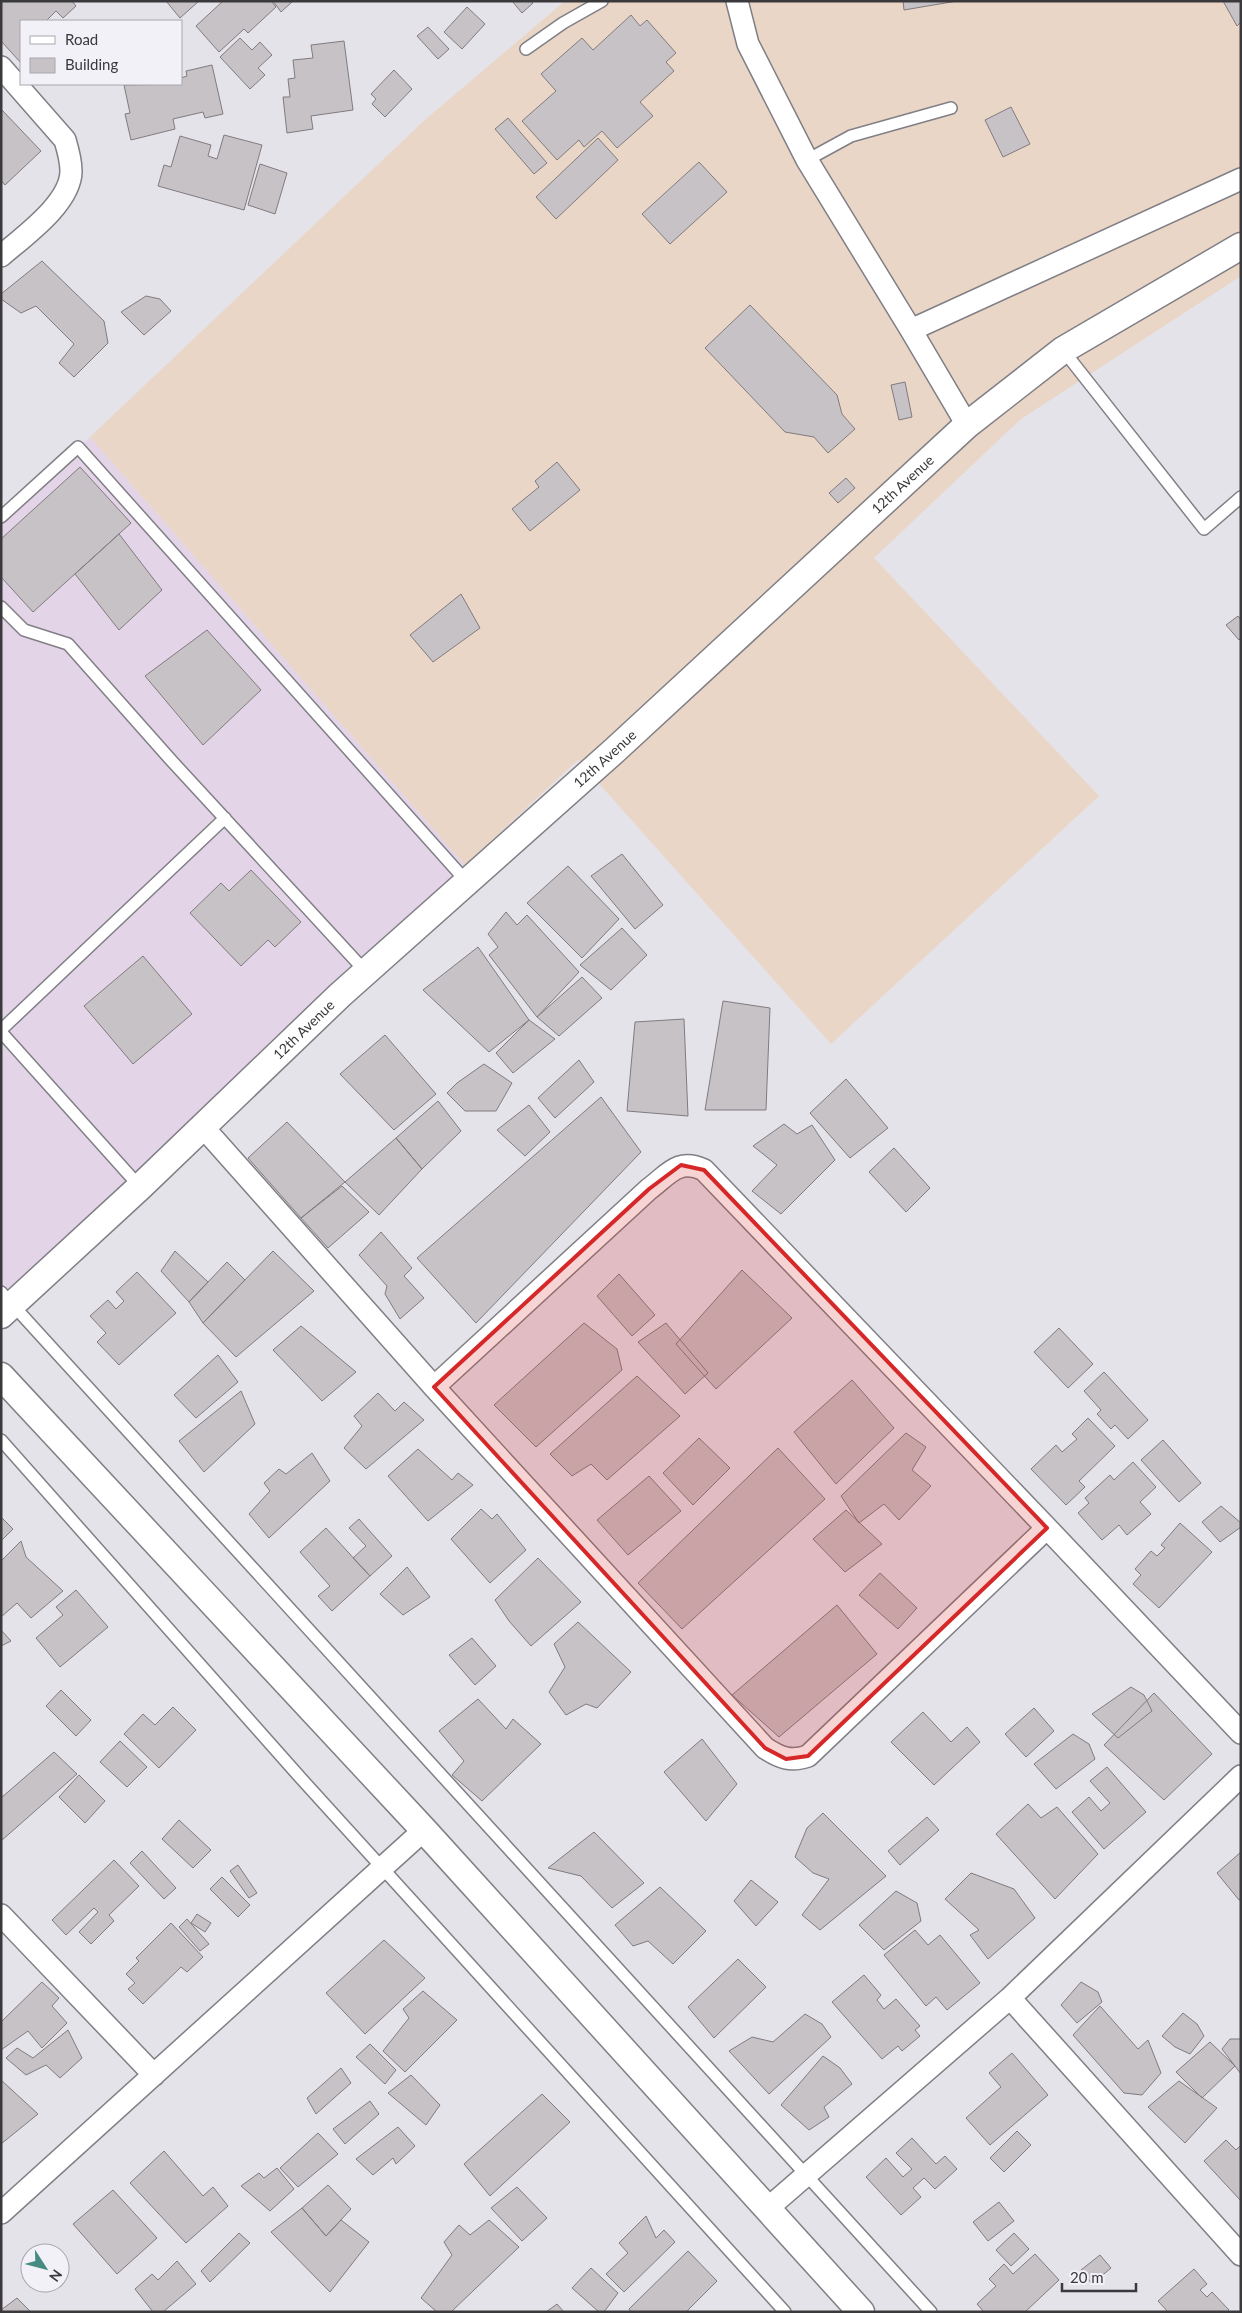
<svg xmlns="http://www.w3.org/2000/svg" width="1242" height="2313" font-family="Lato,sans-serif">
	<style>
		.commercial { fill: #e4d4e7 }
		.industrial { fill: #ead6c7 }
		.building { fill: #c7c2c6; stroke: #807b7f }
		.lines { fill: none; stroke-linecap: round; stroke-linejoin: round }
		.service-casing { stroke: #807f85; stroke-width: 14 }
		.minor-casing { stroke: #807f85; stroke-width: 24 }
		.tertiary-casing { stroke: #807f85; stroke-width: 29 }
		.service { stroke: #fff; stroke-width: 11 }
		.minor { stroke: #fff; stroke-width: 21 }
		.tertiary { stroke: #fff; stroke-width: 26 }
		.marked { fill: #d62828; fill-opacity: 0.2; stroke: #d62828; stroke-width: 4; stroke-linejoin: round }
		.labels { text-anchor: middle; stroke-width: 4; stroke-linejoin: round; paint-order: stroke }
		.street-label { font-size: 14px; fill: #3a393c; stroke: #f2f1f7 }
	</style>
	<rect width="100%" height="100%" fill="#e4e3ea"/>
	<path class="commercial" d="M 90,437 L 465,865 L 1,1296 L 1,519 Z"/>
	<path class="industrial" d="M 565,1 L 1241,1 L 1241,276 L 1021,419 L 874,558 L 1099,796 L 831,1044 L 578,760 L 465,865 L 90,437 L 427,118 Z"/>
	<path class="building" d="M 1,1 L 72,1 L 76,6 L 63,18 L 56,11 L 46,21 L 21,21 L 21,63 L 1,41 Z
		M 166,1 L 199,1 L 180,18 Z
		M 223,1 L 271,1 L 276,7 L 248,33 L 244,29 L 219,52 L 196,26 Z
		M 273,1 L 293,1 L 281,12 Z
		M 512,1 L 531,1 L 533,3 L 522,13 Z
		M 903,1 L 957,1 L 904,10 Z
		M 1223,1 L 1241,1 L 1241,22 L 1237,26 Z
		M 467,7 L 485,24 L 462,49 L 444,32 Z
		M 631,15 L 640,26 L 647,20 L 676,53 L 666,62 L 674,71 L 640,102 L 653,116 L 617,148 L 602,131 L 584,147 L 579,140 L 557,160 L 522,121 L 556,91 L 541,74 L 582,38 L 593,50 Z
		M 428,27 L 449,49 L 438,59 L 417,36 Z
		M 240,38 L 252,50 L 260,42 L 272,55 L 258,68 L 265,75 L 250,89 L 220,57 Z
		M 344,41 L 353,110 L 311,116 L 313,129 L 287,133 L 283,97 L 290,97 L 288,79 L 295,78 L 293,60 L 313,58 L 311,45 Z
		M 212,65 L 223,114 L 205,118 L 203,112 L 173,119 L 175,129 L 131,140 L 125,114 L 130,113 L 124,85 L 181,84 L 181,78 L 187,76 L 186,71 Z
		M 394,70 L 412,89 L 385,117 L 372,104 L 376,99 L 371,94 Z
		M 1011,107 L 1030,144 L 1003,157 L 985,120 Z
		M 1,109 L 41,151 L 5,185 L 1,180 Z
		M 508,118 L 547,163 L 534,174 L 495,129 Z
		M 224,135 L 262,145 L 244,210 L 158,186 L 164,165 L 171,167 L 180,136 L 211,145 L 208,156 L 217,159 Z
		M 598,138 L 618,160 L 556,219 L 536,197 Z
		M 699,162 L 727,192 L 670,244 L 642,214 Z
		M 260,164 L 287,173 L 275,214 L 248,205 Z
		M 42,261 L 104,321 L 108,343 L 74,377 L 59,363 L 74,344 L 36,306 L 21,313 L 1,299 L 1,294 Z
		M 146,296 L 160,299 L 171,311 L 144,335 L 121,312 Z
		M 750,305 L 837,395 L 842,414 L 855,429 L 828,453 L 814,437 L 785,432 L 705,348 Z
		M 905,382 L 912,417 L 899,420 L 891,385 Z
		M 557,462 L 580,490 L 530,531 L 512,509 L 539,487 L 535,481 Z
		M 80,467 L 131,523 L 33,612 L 1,577 L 1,539 Z
		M 846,478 L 855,488 L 838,503 L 829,493 Z
		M 119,534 L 162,590 L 119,630 L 75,574 Z
		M 461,594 L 480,628 L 433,662 L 410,635 Z
		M 1238,616 L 1241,620 L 1241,638 L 1239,640 L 1226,625 Z
		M 207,630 L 261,690 L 203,745 L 145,676 Z
		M 622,854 L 663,905 L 635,929 L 591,876 Z
		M 568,866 L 619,919 L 582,958 L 527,903 Z
		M 251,870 L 301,922 L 275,947 L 268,940 L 241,966 L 190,913 L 221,883 L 229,891 Z
		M 506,912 L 517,925 L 527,915 L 579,972 L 537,1017 L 489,955 L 498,947 L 488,934 Z
		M 622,928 L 647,955 L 611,990 L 580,965 Z
		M 478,947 L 529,1020 L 489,1052 L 423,990 Z
		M 143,956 L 192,1014 L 133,1064 L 84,1006 Z
		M 582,977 L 602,998 L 559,1036 L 537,1017 Z
		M 723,1001 L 770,1008 L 766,1110 L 705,1110 Z
		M 684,1019 L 688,1116 L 627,1111 L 635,1022 Z
		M 529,1020 L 555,1039 L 513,1073 L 496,1053 Z
		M 385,1035 L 436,1094 L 394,1130 L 340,1074 Z
		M 579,1060 L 594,1082 L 555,1118 L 538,1098 Z
		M 484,1064 L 512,1083 L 496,1111 L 465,1111 L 447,1093 L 457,1083 Z
		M 846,1079 L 888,1128 L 850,1158 L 810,1113 Z
		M 601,1097 L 641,1152 L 476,1323 L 417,1258 Z
		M 438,1101 L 461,1131 L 422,1169 L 396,1138 Z
		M 529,1105 L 550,1132 L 525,1156 L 497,1130 Z
		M 287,1122 L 345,1182 L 301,1218 L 248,1158 Z
		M 784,1124 L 797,1134 L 812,1125 L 835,1160 L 781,1214 L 752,1191 L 777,1165 L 753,1146 Z
		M 396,1138 L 422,1169 L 379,1215 L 345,1182 Z
		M 894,1148 L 930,1188 L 906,1212 L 869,1172 Z
		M 342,1186 L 369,1212 L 328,1248 L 301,1218 Z
		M 381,1232 L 412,1268 L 404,1276 L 424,1298 L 400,1319 L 385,1294 L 387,1286 L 359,1255 Z
		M 175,1251 L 208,1282 L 189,1302 L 161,1271 Z
		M 273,1251 L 314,1291 L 236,1357 L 203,1323 Z
		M 227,1262 L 245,1280 L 203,1323 L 189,1302 Z
		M 742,1270 L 792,1318 L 716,1389 L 676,1344 Z
		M 137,1272 L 176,1313 L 119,1365 L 97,1342 L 106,1333 L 90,1316 L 108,1300 L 116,1309 L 124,1301 L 116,1292 Z
		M 619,1274 L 655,1315 L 632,1336 L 597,1296 Z
		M 584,1323 L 617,1349 L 622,1370 L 536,1447 L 494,1405 Z
		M 666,1323 L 708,1373 L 685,1394 L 638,1342 Z
		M 301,1326 L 356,1372 L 322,1401 L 273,1350 Z
		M 1059,1328 L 1093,1364 L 1068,1388 L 1034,1352 Z
		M 218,1355 L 238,1382 L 196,1418 L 174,1395 Z
		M 1104,1372 L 1148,1420 L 1128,1439 L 1115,1425 L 1111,1429 L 1097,1414 L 1101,1410 L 1084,1391 Z
		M 637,1376 L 680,1416 L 607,1480 L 591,1464 L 572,1476 L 550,1454 Z
		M 852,1380 L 894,1428 L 836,1484 L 794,1432 Z
		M 241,1391 L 255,1424 L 204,1472 L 179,1441 Z
		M 378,1393 L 395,1411 L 404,1402 L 424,1420 L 366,1469 L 344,1448 L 362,1426 L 354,1416 Z
		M 1088,1418 L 1115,1446 L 1079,1481 L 1085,1487 L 1066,1505 L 1031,1469 L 1056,1445 L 1062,1452 L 1077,1439 L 1072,1434 Z
		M 906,1433 L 926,1447 L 912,1470 L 931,1486 L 899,1520 L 884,1504 L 859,1523 L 841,1496 Z
		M 699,1438 L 730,1468 L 693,1505 L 663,1473 Z
		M 1163,1440 L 1201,1483 L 1179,1502 L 1141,1460 Z
		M 778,1448 L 825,1499 L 682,1629 L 638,1583 Z
		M 418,1449 L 452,1480 L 458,1473 L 473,1485 L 428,1521 L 388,1476 Z
		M 312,1453 L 330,1481 L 269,1538 L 249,1514 L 270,1491 L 264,1483 L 279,1469 L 286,1474 Z
		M 1133,1462 L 1156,1487 L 1140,1502 L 1151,1514 L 1127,1535 L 1119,1525 L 1102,1540 L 1078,1513 L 1089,1503 L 1085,1498 L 1110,1475 L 1114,1480 Z
		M 649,1476 L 681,1511 L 628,1555 L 597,1520 Z
		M 1221,1506 L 1241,1523 L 1241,1527 L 1220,1542 L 1202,1522 Z
		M 481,1509 L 492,1519 L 497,1514 L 526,1550 L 490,1583 L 451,1539 Z
		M 846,1510 L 882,1544 L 845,1572 L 813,1539 Z
		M 1,1517 L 13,1529 L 1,1541 Z
		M 359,1519 L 392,1556 L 370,1576 L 353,1558 L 366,1546 L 349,1528 Z
		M 1180,1523 L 1212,1552 L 1159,1608 L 1133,1584 L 1141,1575 L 1135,1569 L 1151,1551 L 1157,1556 L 1165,1548 L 1161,1545 Z
		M 326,1528 L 370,1576 L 332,1611 L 318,1596 L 330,1586 L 300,1552 Z
		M 21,1541 L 26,1557 L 63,1591 L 31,1618 L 17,1603 L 1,1617 L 1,1561 Z
		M 538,1558 L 581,1602 L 531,1646 L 509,1621 L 495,1600 Z
		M 407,1567 L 430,1597 L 403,1615 L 380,1594 Z
		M 880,1573 L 917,1608 L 898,1629 L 859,1595 Z
		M 76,1590 L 108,1627 L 60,1667 L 36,1638 L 63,1615 L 56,1607 Z
		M 837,1605 L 877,1654 L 779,1737 L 732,1695 Z
		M 578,1622 L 631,1672 L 597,1708 L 586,1704 L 566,1715 L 549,1692 L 565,1667 L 554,1644 Z
		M 1,1630 L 11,1641 L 1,1646 Z
		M 472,1638 L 496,1666 L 475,1685 L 449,1655 Z
		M 1131,1687 L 1144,1695 L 1152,1711 L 1118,1738 L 1092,1714 Z
		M 61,1690 L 91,1720 L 76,1736 L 46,1706 Z
		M 1154,1693 L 1212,1754 L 1164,1800 L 1104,1745 Z
		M 478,1699 L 506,1729 L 513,1719 L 541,1744 L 482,1801 L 452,1775 L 464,1761 L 439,1731 Z
		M 173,1707 L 196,1730 L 159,1768 L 124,1734 L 143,1714 L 155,1725 Z
		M 1034,1708 L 1054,1731 L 1026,1757 L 1005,1734 Z
		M 923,1712 L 951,1742 L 967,1727 L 980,1742 L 934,1785 L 891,1742 Z
		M 1073,1734 L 1089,1744 L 1095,1759 L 1056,1789 L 1034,1764 Z
		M 702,1739 L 737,1784 L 706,1821 L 664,1772 Z
		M 120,1741 L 147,1767 L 127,1787 L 100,1762 Z
		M 54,1752 L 77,1774 L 1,1841 L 1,1798 Z
		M 1107,1767 L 1146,1812 L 1104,1849 L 1072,1812 L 1089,1797 L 1101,1811 L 1110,1803 L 1090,1781 Z
		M 79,1775 L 105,1801 L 85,1823 L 59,1797 Z
		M 1028,1804 L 1041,1818 L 1057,1807 L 1098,1854 L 1055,1899 L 996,1834 Z
		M 823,1813 L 886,1876 L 820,1930 L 802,1915 L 829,1879 L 813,1873 L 795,1857 L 807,1828 Z
		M 927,1817 L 939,1830 L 900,1865 L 888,1851 Z
		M 179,1820 L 211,1850 L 193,1868 L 162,1839 Z
		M 594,1832 L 644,1883 L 612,1908 L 581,1876 L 548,1868 Z
		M 142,1851 L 176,1888 L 164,1899 L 130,1863 Z
		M 1241,1852 L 1241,1899 L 1239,1900 L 1217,1873 Z
		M 114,1860 L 139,1886 L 109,1915 L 114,1921 L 91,1944 L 79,1932 L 98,1912 L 94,1908 L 66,1935 L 52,1920 Z
		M 238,1865 L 257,1893 L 249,1898 L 230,1871 Z
		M 971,1873 L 1014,1889 L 1035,1918 L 988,1959 L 970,1935 L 979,1930 L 945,1899 Z
		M 222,1877 L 250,1905 L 238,1917 L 210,1889 Z
		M 751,1880 L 778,1902 L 756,1926 L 734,1901 Z
		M 660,1887 L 706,1931 L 673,1964 L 648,1941 L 633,1946 L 615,1925 Z
		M 896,1891 L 917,1903 L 921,1921 L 884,1950 L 859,1925 Z
		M 197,1914 L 211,1923 L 205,1932 L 191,1923 Z
		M 187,1919 L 209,1944 L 200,1951 L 179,1927 Z
		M 171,1923 L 203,1957 L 187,1972 L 181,1967 L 143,2004 L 128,1989 L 135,1983 L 126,1974 L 139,1961 L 136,1958 Z
		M 915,1930 L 928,1945 L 940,1935 L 980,1983 L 947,2010 L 936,1997 L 926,2006 L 884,1955 Z
		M 384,1940 L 425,1978 L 365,2034 L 326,1993 Z
		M 738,1959 L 766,1987 L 714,2038 L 688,2007 Z
		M 864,1975 L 881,1995 L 877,2000 L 884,2009 L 896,1999 L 920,2026 L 915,2030 L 920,2036 L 902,2051 L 898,2046 L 882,2059 L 832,2002 Z
		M 42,1982 L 59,1998 L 52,2006 L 67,2023 L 42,2048 L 28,2031 L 1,2050 L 1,2022 Z
		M 1081,1982 L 1098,1992 L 1102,2002 L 1077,2023 L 1061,2005 Z
		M 423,1991 L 457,2020 L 405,2072 L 383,2051 L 409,2018 L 403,2009 Z
		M 1100,2006 L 1138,2049 L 1148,2040 L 1161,2073 L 1142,2095 L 1124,2093 L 1073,2035 Z
		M 1183,2013 L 1197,2024 L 1204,2036 L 1190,2054 L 1175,2047 L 1162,2036 Z
		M 805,2014 L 822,2024 L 831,2037 L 769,2094 L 729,2051 L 752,2037 L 773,2042 Z
		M 68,2030 L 82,2058 L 60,2078 L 46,2065 L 26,2075 L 6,2058 L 17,2048 L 33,2058 Z
		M 1230,2039 L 1241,2039 L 1241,2074 L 1222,2049 Z
		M 1210,2042 L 1235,2066 L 1202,2098 L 1176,2072 Z
		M 370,2044 L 396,2070 L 385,2084 L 356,2057 Z
		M 1012,2053 L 1048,2095 L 990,2145 L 966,2118 L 1001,2087 L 989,2073 Z
		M 823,2056 L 840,2068 L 852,2084 L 824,2107 L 829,2117 L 809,2130 L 781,2105 Z
		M 341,2068 L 351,2083 L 316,2114 L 307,2098 Z
		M 411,2075 L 440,2105 L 426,2125 L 388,2093 Z
		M 1,2080 L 38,2114 L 1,2144 Z
		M 1179,2081 L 1217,2108 L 1185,2143 L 1148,2107 Z
		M 542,2094 L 570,2122 L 490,2196 L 464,2164 Z
		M 370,2101 L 379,2114 L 345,2144 L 333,2129 Z
		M 398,2127 L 415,2146 L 396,2164 L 393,2158 L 373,2175 L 356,2159 Z
		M 1017,2131 L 1031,2145 L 1004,2172 L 990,2158 Z
		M 318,2133 L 338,2154 L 298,2187 L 280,2168 Z
		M 912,2138 L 936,2164 L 945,2156 L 957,2169 L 935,2189 L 924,2178 L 913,2188 L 921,2197 L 901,2215 L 866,2177 L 886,2158 L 903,2177 L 912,2169 L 896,2153 Z
		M 1226,2140 L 1236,2150 L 1241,2145 L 1241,2201 L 1204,2161 Z
		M 164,2151 L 203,2196 L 213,2187 L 228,2206 L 186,2243 L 130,2183 Z
		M 277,2168 L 294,2189 L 270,2211 L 241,2186 L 259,2173 L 264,2178 Z
		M 328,2185 L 351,2209 L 326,2236 L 302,2208 Z
		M 517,2187 L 547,2218 L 522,2241 L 491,2208 Z
		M 113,2190 L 157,2238 L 117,2274 L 73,2224 Z
		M 999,2202 L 1014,2221 L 988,2241 L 973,2222 Z
		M 302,2208 L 326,2236 L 341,2220 L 369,2242 L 330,2292 L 271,2232 Z
		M 646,2216 L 656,2238 L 664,2230 L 675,2242 L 624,2292 L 606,2274 L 628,2253 L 619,2243 Z
		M 489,2220 L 519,2247 L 451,2312 L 437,2312 L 421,2298 L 452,2255 L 444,2242 L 459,2225 L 470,2235 Z
		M 239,2233 L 250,2243 L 210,2282 L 201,2271 Z
		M 1014,2233 L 1029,2249 L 1011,2266 L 996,2250 Z
		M 688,2251 L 717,2281 L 686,2312 L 631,2312 L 629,2309 Z
		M 1035,2254 L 1059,2280 L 1025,2312 L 984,2312 L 977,2304 L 996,2286 L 989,2279 L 1004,2264 L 1013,2274 Z
		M 1100,2255 L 1111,2268 L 1092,2284 L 1081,2270 Z
		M 177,2261 L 196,2284 L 163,2312 L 153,2312 L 135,2289 L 152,2274 L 158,2280 Z
		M 591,2268 L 618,2293 L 604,2312 L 599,2312 L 572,2288 Z
		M 1194,2269 L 1207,2284 L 1200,2290 L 1207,2297 L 1212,2292 L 1229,2310 L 1227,2312 L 1168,2312 L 1158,2301 Z
		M 17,2298 L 31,2312 L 1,2312 L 1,2310 Z
		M 557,2304 L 564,2312 L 546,2312 Z"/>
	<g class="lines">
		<defs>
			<path id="service" d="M 526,49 L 563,23 L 602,1
				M 807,160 L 851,136 L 951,108
				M 1063,350 L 1204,529 L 1241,497
				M 1,517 L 78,447 L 467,882
				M 1,607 L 24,630 L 68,644 L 170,759 L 366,972
				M 1,1030 L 225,818
				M 1,1032 L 140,1187
				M 1,1292 L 931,2312
				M 1,1440 L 298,1775 L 785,2312"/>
			<path id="minor" d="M 737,1 L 748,44 L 807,160 L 911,330 L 967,425
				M 1,67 L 65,140 C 68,150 71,160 71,171 C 71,203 24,236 1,256
				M 911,330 L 1241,179
				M 203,1127 L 434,1387 L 765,1748 C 780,1758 791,1762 808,1756 L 1047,1528
				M 434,1387 L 649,1189 C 669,1174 678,1158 704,1170 L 1047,1528 L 1241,1733
				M 1,1915 L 154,2075
				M 1010,1998 L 1241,2255
				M 767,2209 L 1010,1998 L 1241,1776
				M 1,2213 L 424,1830"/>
			<g id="tertiary">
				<path id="s1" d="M 1,1315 L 140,1187 L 340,995 L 615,750 L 967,425 L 1063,350 L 1241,246"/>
				<path d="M 1,1376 L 424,1830 L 861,2312"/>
			</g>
		</defs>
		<use href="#service" class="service-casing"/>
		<use href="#minor" class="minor-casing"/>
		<use href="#tertiary" class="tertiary-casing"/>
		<use href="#service" class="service"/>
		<use href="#minor" class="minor"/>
		<use href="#tertiary" class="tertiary"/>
	</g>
	<path class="marked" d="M 681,1165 L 704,1170 L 1047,1528 L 808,1756 L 786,1759 L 765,1748 L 434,1387 L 649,1189 Z"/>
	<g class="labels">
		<g class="street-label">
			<text dy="5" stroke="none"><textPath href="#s1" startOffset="1226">12th Avenue</textPath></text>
			<text dy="5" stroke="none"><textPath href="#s1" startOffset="821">12th Avenue</textPath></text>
			<text dy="5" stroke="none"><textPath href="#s1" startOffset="416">12th Avenue</textPath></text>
		</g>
	</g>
	<rect width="1242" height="2313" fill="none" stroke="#3a393c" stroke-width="5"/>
	<rect x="20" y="20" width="162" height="65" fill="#f2f1f7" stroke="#a8a7ac"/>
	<rect x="30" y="36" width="25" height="8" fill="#ffffff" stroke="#a8a7ac"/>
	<text x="65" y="45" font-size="15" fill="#3a393c">Road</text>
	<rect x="30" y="58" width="25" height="15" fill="#c7c2c6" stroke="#a8a7ac"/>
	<text x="65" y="70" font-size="15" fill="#3a393c">Building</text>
	<g transform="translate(45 2268) rotate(126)"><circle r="24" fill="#f2f1f7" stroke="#a8a7ac"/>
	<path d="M0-4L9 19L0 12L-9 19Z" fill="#468b82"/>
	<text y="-8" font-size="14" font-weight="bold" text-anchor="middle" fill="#3a393c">N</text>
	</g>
	<path d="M1062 2283v8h74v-8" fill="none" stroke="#3a393c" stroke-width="2.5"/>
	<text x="1070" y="2283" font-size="15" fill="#3a393c" stroke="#f2f1f7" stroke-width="4" paint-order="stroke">20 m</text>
</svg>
